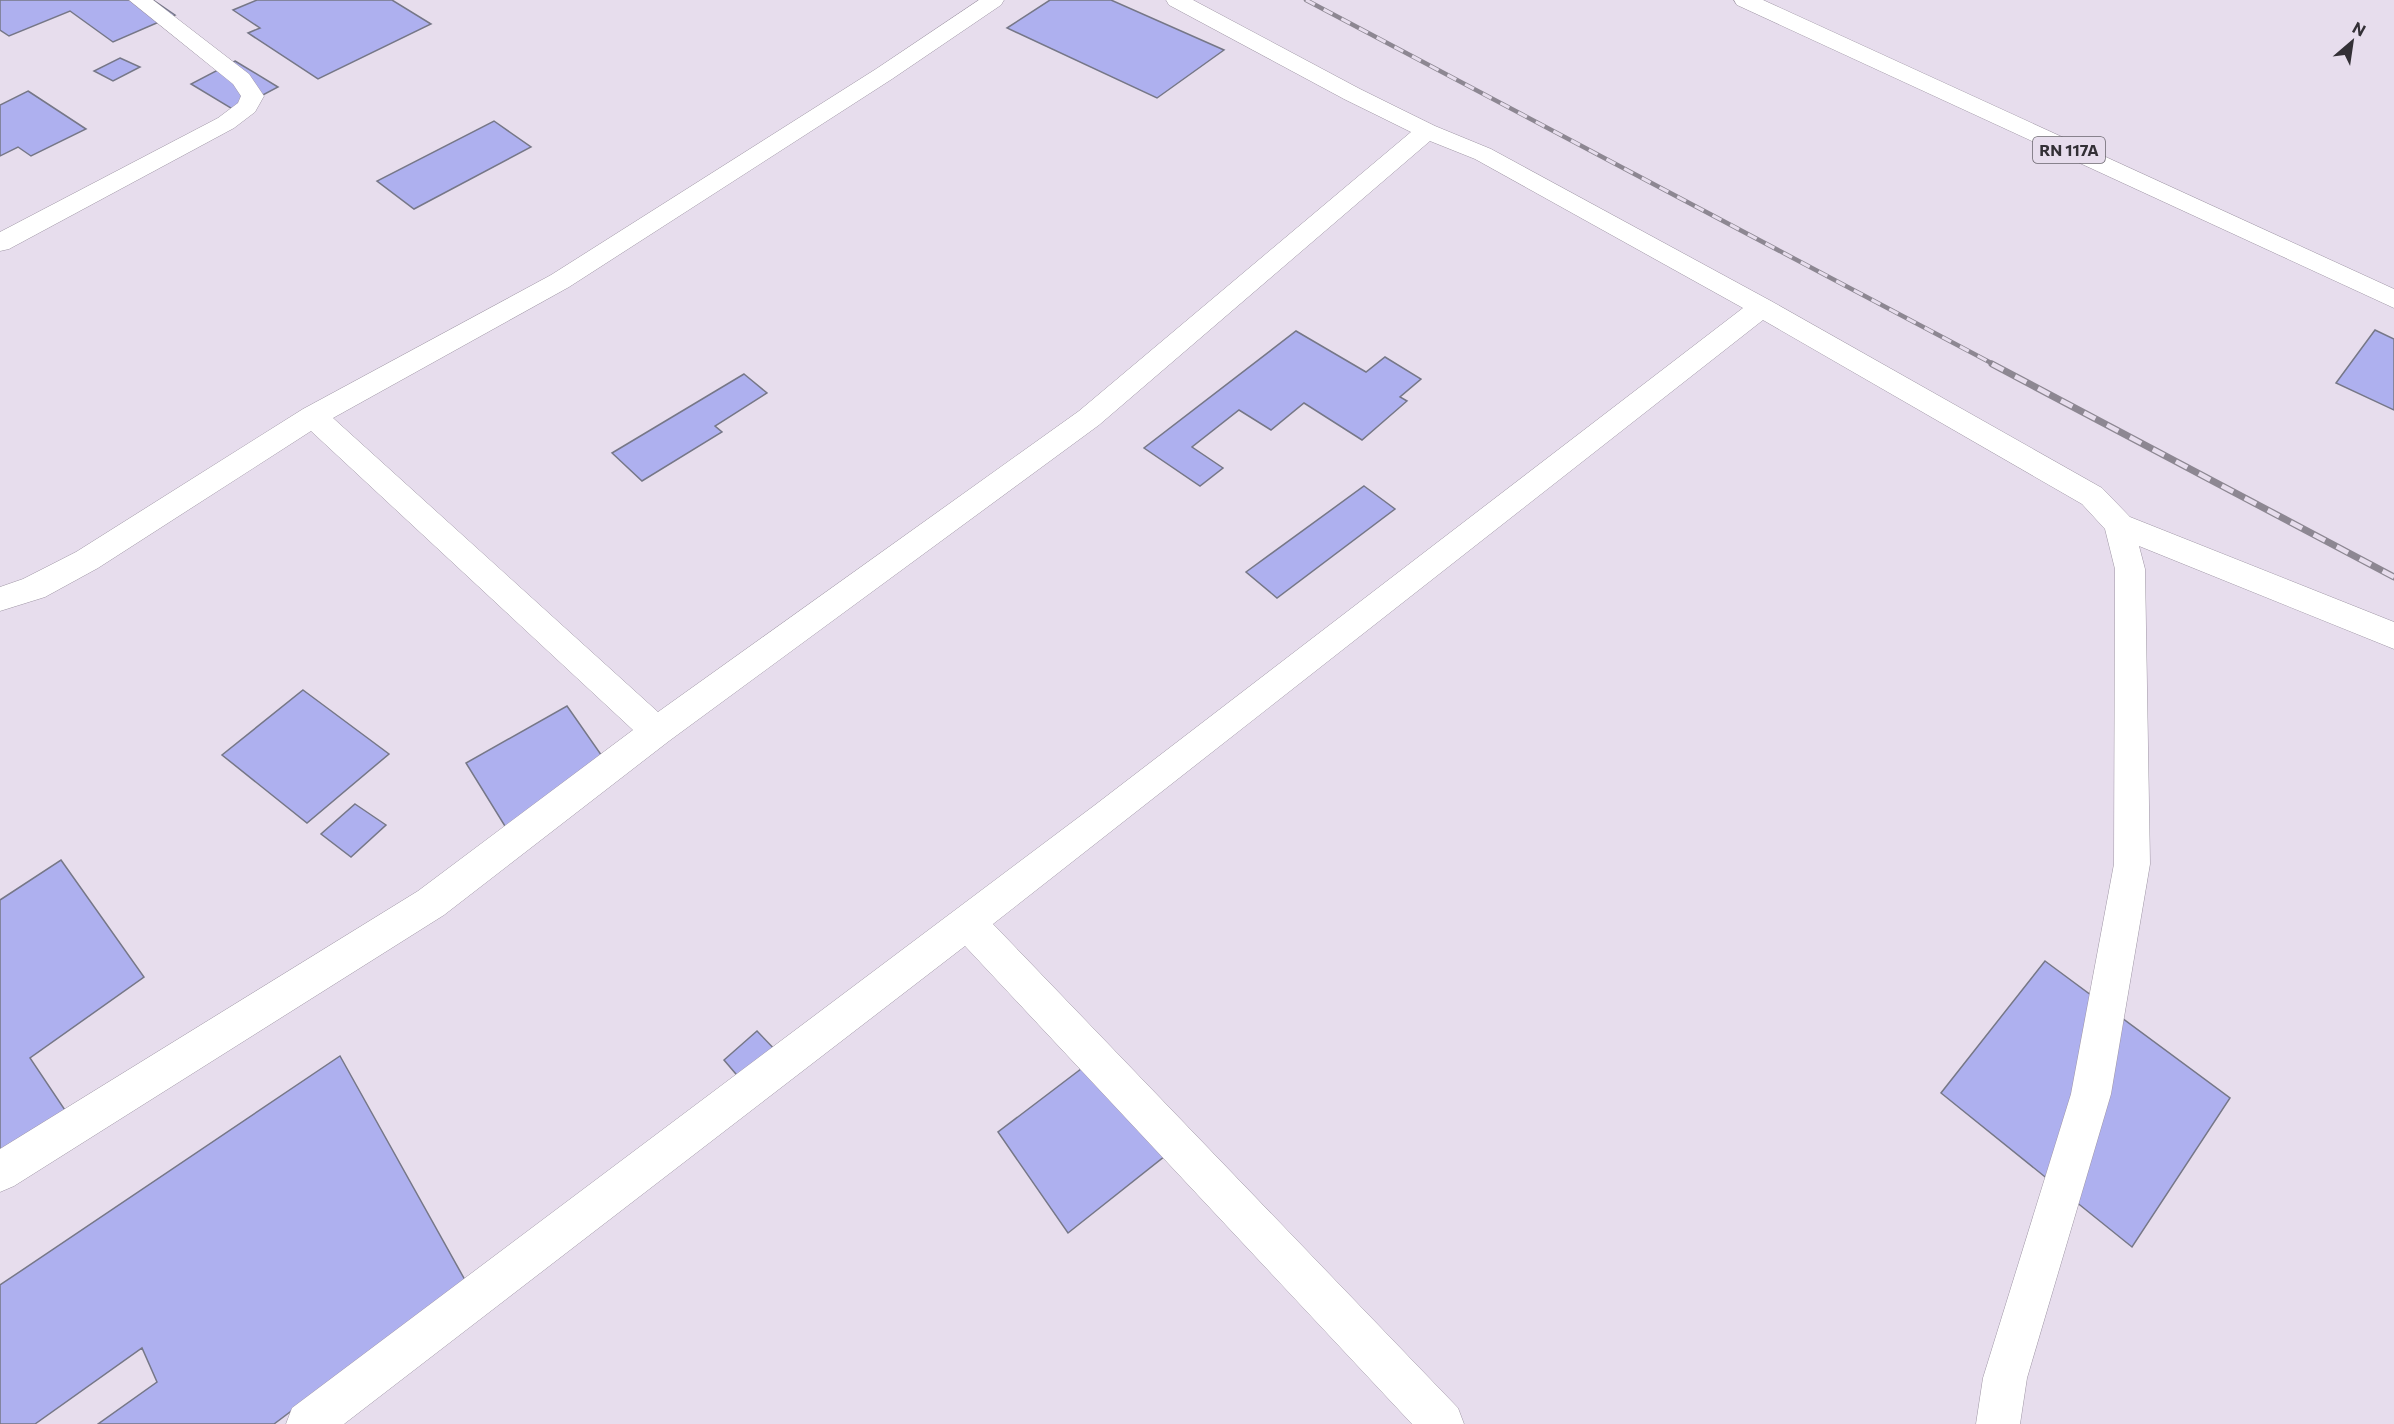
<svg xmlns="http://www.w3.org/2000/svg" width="2394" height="1424" font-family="Commissioner,sans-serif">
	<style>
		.building { fill: #aeb0ef; stroke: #767787; stroke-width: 1.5 }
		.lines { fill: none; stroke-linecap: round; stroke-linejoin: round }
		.minor-casing { stroke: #9e95a4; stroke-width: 1 }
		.primary-casing { stroke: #9e95a4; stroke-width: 1 }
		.minor { fill: #fff; fill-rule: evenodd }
		.primary { fill: #fff; fill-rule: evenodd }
		.rail-far1-casing { stroke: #8d8792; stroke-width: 4.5 }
		.rail-casing { stroke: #8d8792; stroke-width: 7 }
		.rail-far1 { stroke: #e7dded; stroke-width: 3; stroke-dasharray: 10; stroke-linecap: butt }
		.rail { stroke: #e7dded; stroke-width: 4.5; stroke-dasharray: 13; stroke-linecap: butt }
		.labels { text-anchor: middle; stroke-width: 5; stroke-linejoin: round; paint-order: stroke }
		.shield { fill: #e7dded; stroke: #69646d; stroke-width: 1.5 }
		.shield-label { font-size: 16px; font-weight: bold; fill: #333036 }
	</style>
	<rect width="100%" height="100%" fill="#e7dded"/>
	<path class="building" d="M 0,0 L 153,0 L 175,15 L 113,42 L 70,11 L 9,36 L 0,30 Z
		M 257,0 L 392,0 L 431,24 L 318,79 L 248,33 L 260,28 L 233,10 Z
		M 1050,0 L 1111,0 L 1224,50 L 1157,98 L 1007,28 Z
		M 120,58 L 140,67 L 113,81 L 94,71 Z
		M 235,61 L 278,87 L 234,110 L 191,84 Z
		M 28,91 L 86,129 L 31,156 L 18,147 L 0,156 L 0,105 Z
		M 494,121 L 531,147 L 414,209 L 377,181 Z
		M 2375,330 L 2394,339 L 2394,410 L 2336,383 Z
		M 1296,331 L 1366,372 L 1385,357 L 1421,379 L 1400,397 L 1407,401 L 1362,440 L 1304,403 L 1271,430 L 1239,410 L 1192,447 L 1223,468 L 1200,486 L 1144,448 Z
		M 744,374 L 767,393 L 715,426 L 722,432 L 642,481 L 612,453 Z
		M 1364,486 L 1395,509 L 1277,598 L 1246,572 Z
		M 303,690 L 389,754 L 307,823 L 222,755 Z
		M 567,706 L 611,769 L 508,831 L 466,763 Z
		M 355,804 L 386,825 L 351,857 L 321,834 Z
		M 61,860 L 144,977 L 30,1058 L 71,1119 L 0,1171 L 0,900 Z
		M 2045,961 L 2230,1098 L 2132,1247 L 1941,1093 Z
		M 757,1031 L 781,1056 L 747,1087 L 724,1060 Z
		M 1102,1053 L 1175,1148 L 1068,1233 L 998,1132 Z
		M 340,1056 L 465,1280 L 274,1424 L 98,1424 L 157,1382 L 142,1348 L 35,1424 L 0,1424 L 0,1285 Z"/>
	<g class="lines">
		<defs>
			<path id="minor" d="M 129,0 L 153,0 L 249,74 L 264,96 L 255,112 L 234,128 L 9,249 L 0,251 L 0,232 L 218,118 L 238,103 L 241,96 L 233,84 Z
				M 979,0 L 1004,0 L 1001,5 L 892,79 L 569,287 L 333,418 L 658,712 L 1079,411 L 1411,132 L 1344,99 L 1169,5 L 1166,0 L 1193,0 L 1360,89 L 1435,126 L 1491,149 L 1771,301 L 2102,488 L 2130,517 L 2394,622 L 2394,649 L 2139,546 L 2145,569 L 2150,864 L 2111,1094 L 2027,1378 L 2020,1424 L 1976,1424 L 1983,1378 L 2071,1094 L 2114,864 L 2115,569 L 2105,529 L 2082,504 L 1763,320 L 993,924 L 1458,1408 L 1464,1424 L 1412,1424 L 965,946 L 344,1424 L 286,1424 L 292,1408 L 1095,805 L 1743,308 L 1475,159 L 1430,141 L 1099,425 L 669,741 L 444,915 L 14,1186 L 0,1192 L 0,1149 L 418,891 L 633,730 L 311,431 L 98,568 L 45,597 L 0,611 L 0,587 L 23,579 L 76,552 L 303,409 L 551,275 L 876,69 Z"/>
			<path id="primary" d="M 1734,0 L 1763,0 L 2394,289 L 2394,308 L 1737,5 Z"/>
		</defs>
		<use href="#minor" class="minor-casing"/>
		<use href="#primary" class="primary-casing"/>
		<use href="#minor" class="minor"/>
		<use href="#primary" class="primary"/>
		<defs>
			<path id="rail-far1" d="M 1306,0 L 1995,365"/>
			<path id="rail" d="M 1992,364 L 2394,577"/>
		</defs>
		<use href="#rail-far1" class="rail-far1-casing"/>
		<use href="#rail" class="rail-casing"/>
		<use href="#rail-far1" class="rail-far1"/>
		<use href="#rail" class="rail"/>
	</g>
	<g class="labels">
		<rect class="shield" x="2033" y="137" width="72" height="26" rx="4.5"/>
		<g class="shield-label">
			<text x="2069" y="156">RN 117A</text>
		</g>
	</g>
	<g transform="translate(2352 42) rotate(29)" stroke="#e7dded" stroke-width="4.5" paint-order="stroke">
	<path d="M0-4.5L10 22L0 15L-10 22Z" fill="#333036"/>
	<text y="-9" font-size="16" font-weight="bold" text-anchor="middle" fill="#333036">N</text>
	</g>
</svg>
